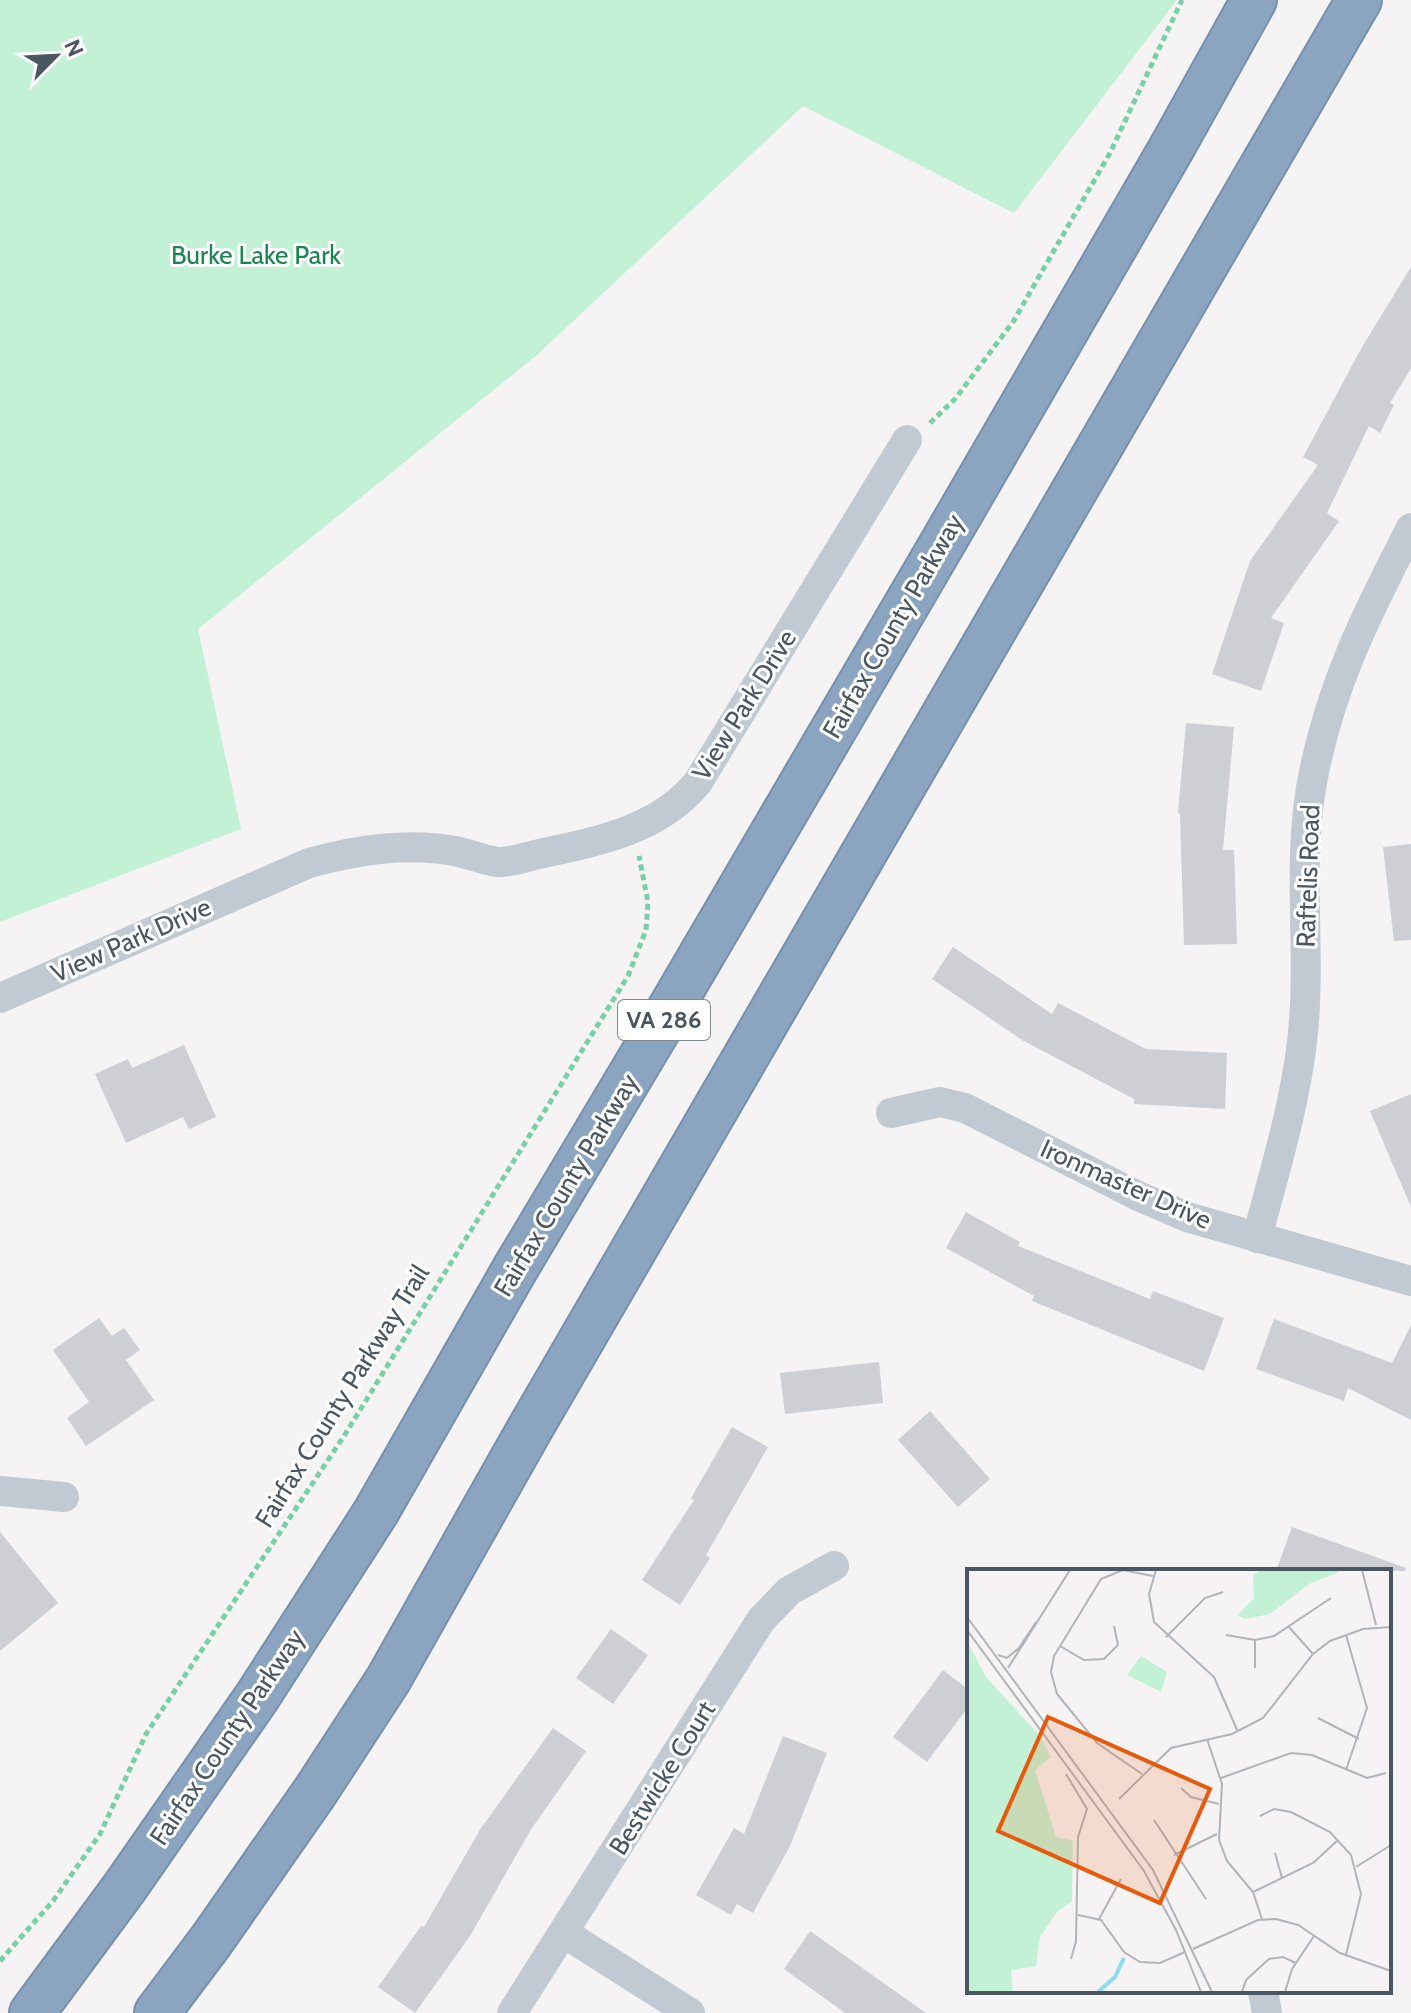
<svg xmlns="http://www.w3.org/2000/svg" width="1411" height="2013" font-family="Cabin,sans-serif">
	<style>
		.green { fill: #c3f1d5 }
		.building { fill: #cdcfd5 }
		.lines { fill: none; stroke-linecap: round; stroke-linejoin: round }
		.highway-casing { stroke: #7690ad; stroke-width: 48 }
		.path { stroke: #7ad0a6; stroke-width: 5; stroke-dasharray: 6 4; stroke-linecap: butt }
		.minor { stroke: #c1cad2; stroke-width: 30 }
		.highway { stroke: #8ba5c1; stroke-width: 44 }
		.labels { text-anchor: middle; stroke-width: 6; stroke-linejoin: round; paint-order: stroke }
		.shield { fill: #fff; stroke: #808990; stroke-width: 2 }
		.shield-label { font-size: 24px; font-weight: bold; fill: #4a5661 }
		.park-label { font-size: 26px; fill: #17864f; stroke: #fff }
		.street-label { font-size: 26px; fill: #4a5661; stroke: #fff }
		.inset-river { fill: none; stroke: #90daee; stroke-width: 4 }
		.inset-road { fill: none; stroke: #b1b4b9; stroke-width: 2 }
		.view { fill: #e8590c; fill-opacity: 0.15; stroke: #e8590c; stroke-width: 4 }
		.inset-edge { fill: none; stroke: #4a5661; stroke-width: 4 }
	</style>
	<rect width="100%" height="100%" fill="#f5f3f3"/>
	<path class="green" d="M 0,0 L 1177,0 L 1014,213 L 803,106 L 537,355 L 198,629 L 241,829 L 0,922 Z"/>
	<path class="building" d="M 1411,267 L 1411,368 L 1390,403 L 1394,405 L 1380,433 L 1369,426 L 1327,513 L 1339,521 L 1271,618 L 1284,623 L 1261,691 L 1212,674 L 1250,561 L 1318,465 L 1303,457 L 1362,347 Z
		M 1186,723 L 1234,727 L 1223,850 L 1234,850 L 1237,944 L 1184,945 L 1180,814 L 1178,813 Z
		M 1411,844 L 1411,940 L 1394,941 L 1383,847 Z
		M 953,947 L 1052,1014 L 1058,1003 L 1146,1049 L 1227,1053 L 1225,1109 L 1134,1104 L 1134,1099 L 1022,1040 L 932,979 Z
		M 184,1045 L 216,1117 L 189,1129 L 183,1117 L 126,1143 L 95,1074 L 128,1059 L 132,1068 Z
		M 1411,1094 L 1411,1207 L 1370,1111 Z
		M 966,1212 L 1020,1242 L 1018,1246 L 1150,1299 L 1153,1291 L 1224,1318 L 1204,1371 L 1032,1301 L 1034,1296 L 946,1248 Z
		M 99,1318 L 112,1336 L 124,1328 L 140,1350 L 126,1360 L 154,1400 L 86,1446 L 67,1418 L 89,1402 L 53,1350 Z
		M 1274,1319 L 1392,1363 L 1411,1325 L 1411,1420 L 1348,1388 L 1344,1401 L 1256,1369 Z
		M 879,1362 L 883,1403 L 785,1414 L 780,1373 Z
		M 930,1411 L 990,1479 L 958,1507 L 898,1440 Z
		M 732,1427 L 768,1447 L 706,1555 L 710,1558 L 680,1605 L 642,1580 L 694,1500 L 691,1498 Z
		M 1292,1527 L 1406,1568 L 1405,1571 L 1276,1571 Z
		M 0,1532 L 58,1603 L 0,1651 Z
		M 611,1629 L 648,1655 L 613,1704 L 576,1678 Z
		M 943,1670 L 969,1690 L 969,1706 L 927,1762 L 893,1737 Z
		M 553,1728 L 586,1751 L 530,1831 L 470,1936 L 415,2013 L 378,1987 L 421,1926 L 424,1927 L 481,1828 Z
		M 783,1736 L 827,1753 L 790,1846 L 753,1913 L 737,1904 L 731,1915 L 696,1895 L 734,1828 L 744,1834 Z
		M 810,1931 L 926,2013 L 845,2013 L 784,1969 Z"/>
	<g class="lines">
		<defs>
			<path id="highway" d="M 32,2013 L 125,1887 L 257,1697 L 376,1512 L 515,1269 L 663,1021 L 945,539 L 1171,149 L 1254,0
				M 157,2013 L 211,1941 L 315,1792 L 388,1680 L 528,1432 L 1359,0"/>
		</defs>
		<use href="#highway" class="highway-casing"/>
		<path class="path" d="M 930,423 L 955,399 L 1013,322 L 1110,153 L 1182,0
			M 0,1961 L 53,1901 L 100,1834 L 146,1734 L 344,1436 L 628,976 L 646,930 L 648,902 L 639,856"/>
		<path class="minor" d="M 0,998 L 309,863 C 358,850 405,842 455,851 C 469,854 483,860 497,862 C 509,863 526,857 539,854 C 595,842 660,830 698,782 L 907,440
			M 891,1113 L 940,1102 L 965,1108 L 1138,1196 L 1187,1217 L 1411,1281
			M 1257,1238 C 1274,1173 1294,1109 1302,1042 C 1312,958 1297,872 1311,788 C 1328,690 1366,615 1411,528
			M 0,1491 L 64,1497
			M 564,1933 L 690,2013
			M 1263,1991 L 1267,2013
			M 512,2013 L 761,1620 L 789,1591 L 834,1566"/>
		<use href="#highway" class="highway"/>
	</g>
	<g class="labels">
		<rect class="shield" x="618" y="1000" width="92" height="40" rx="6"/>
		<g class="shield-label">
			<text x="664" y="1028">VA 286</text>
		</g>
		<g class="park-label">
			<text x="256" y="264">Burke Lake Park</text>
		</g>
		<g class="street-label">
			<text transform="translate(893 626) rotate(-60)" y="9">Fairfax County Parkway</text>
			<text transform="translate(744 705) rotate(-58)" y="9">View Park Drive</text>
			<text transform="translate(1308 876) rotate(-88)" y="9">Raftelis Road</text>
			<text transform="translate(131 940) rotate(-24)" y="9">View Park Drive</text>
			<text transform="translate(1126 1184) rotate(24)" y="9">Ironmaster Drive</text>
			<text transform="translate(566 1185) rotate(-59)" y="9">Fairfax County Parkway</text>
			<text transform="translate(342 1396) rotate(-58)" y="9">Fairfax County Parkway Trail</text>
			<text transform="translate(227 1737) rotate(-56)" y="9">Fairfax County Parkway</text>
			<text transform="translate(662 1778) rotate(-58)" y="9">Bestwicke Court</text>
		</g>
	</g>
	<g transform="translate(967 1569)">
		<rect width="424" height="424" fill="#f5f3f3"/>
		<path d="M 294,1 L 372,1 L 372,3 L 342,15 L 303,45 L 278,50 L 271,46 L 287,29 L 286,6 ZM 0,72 L 19,108 L 73,167 L 84,188 L 68,201 L 89,268 L 106,272 L 105,332 L 90,343 L 73,368 L 69,397 L 44,401 L 46,423 L 0,423 ZM 174,87 L 200,103 L 194,123 L 160,106 Z" fill="#c3f1d5"/>
		<path class="inset-river" d="M 131,423 L 148,408 L 157,389"/>
		<path class="inset-road" d="M 189,1 L 182,25 L 187,53 L 247,108 L 271,163M 395,1 L 409,56M 0,48 L 186,301 L 245,423M 322,58 L 346,85M 0,61 L 177,302 L 209,361 L 234,423M 259,66 L 288,71 L 307,67 L 364,29M 379,66 L 400,139 L 379,201M 199,68 L 238,29 L 256,23M 93,77 L 117,91 L 137,90 L 151,76 L 147,57M 50,82 L 69,53M 31,86 L 40,89 L 52,79M 41,99 L 103,1M 288,99 L 288,71M 351,149 L 392,170M 240,170 L 255,215 L 252,271 L 260,292 L 286,323 L 295,350M 99,205 L 120,240 L 111,268 L 109,372 L 104,390M 175,205 L 130,174 L 90,125 L 84,103 L 87,87 L 134,10 L 156,1 L 186,7M 254,209 L 324,184 L 345,186 L 400,209 L 419,204M 214,219 L 224,228 L 252,235M 152,230 L 204,179 L 265,165 L 296,149 L 346,85 L 363,72 L 396,60 L 424,58M 293,247 L 307,240 L 324,243 L 363,263 L 384,286 L 394,325 L 379,386M 187,251 L 239,330M 308,284 L 315,309M 207,286 L 250,265M 389,298 L 424,276M 286,323 L 346,294 L 371,271M 111,346 L 134,351 L 157,383 L 173,393 L 193,394 L 218,383M 132,350 L 154,310M 226,380 L 291,351 L 309,350 L 331,356 L 373,384 L 424,402M 275,423 L 279,411 L 302,390 L 316,388 L 329,394M 318,423 L 325,400 L 347,367"/>
		<path class="view" d="M 81,148 L 243,220 L 193,334 L 31,262 Z"/>
		<rect width="424" height="424" class="inset-edge"/>
	</g>
	<g transform="translate(56 56) rotate(66)" stroke="#ffffff" stroke-width="6" paint-order="stroke">
	<path d="M0-6L14 30L0 20L-14 30Z" fill="#4a5661"/>
	<text y="-12" font-size="22" font-weight="bold" text-anchor="middle" fill="#4a5661">N</text>
	</g>
</svg>
